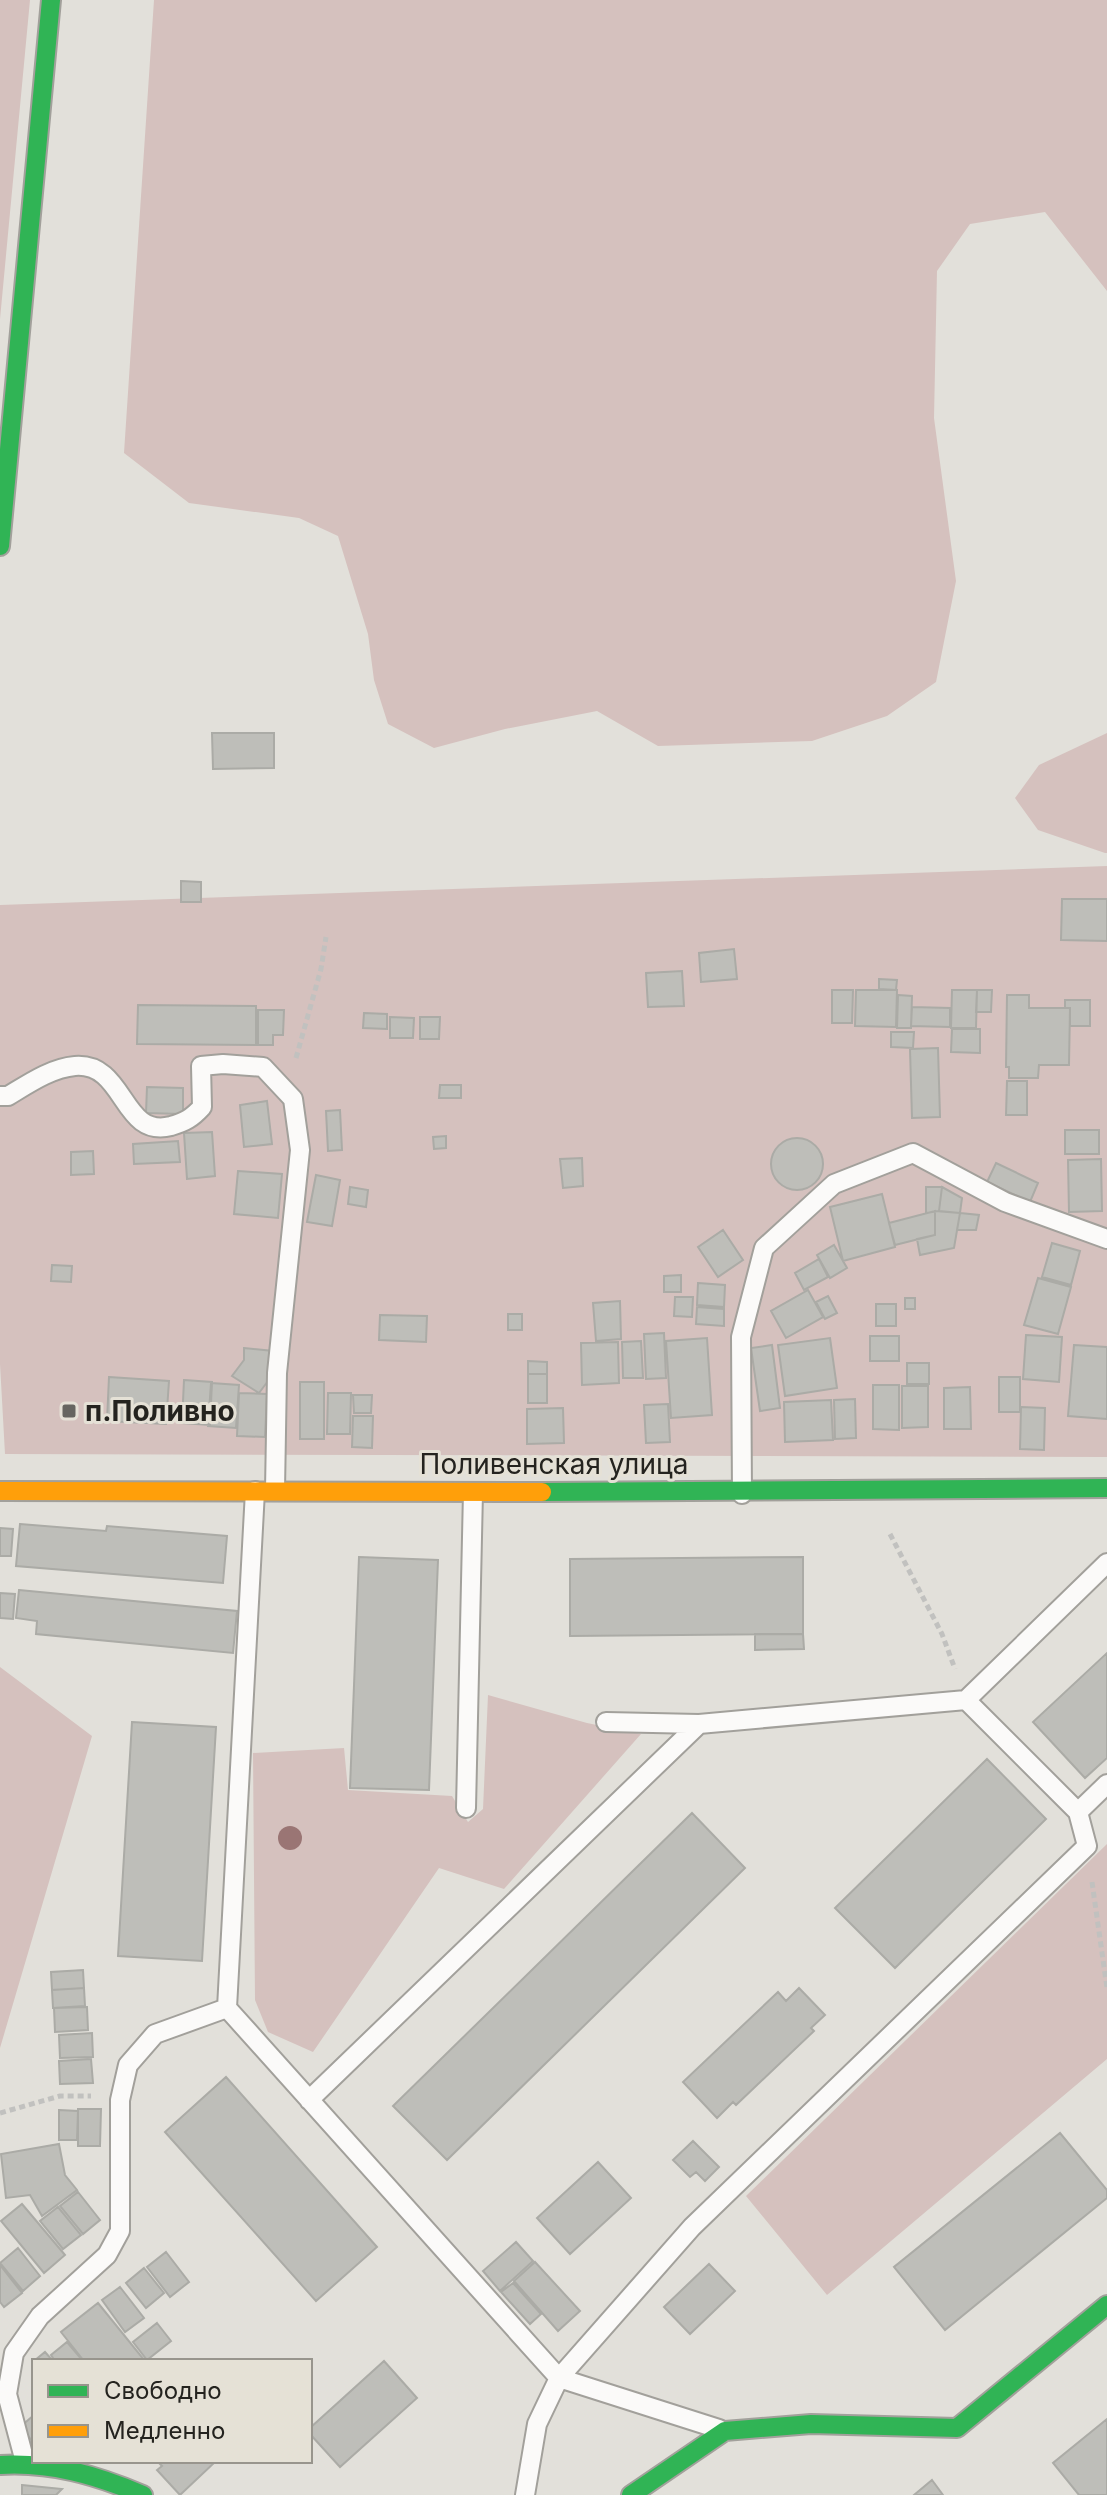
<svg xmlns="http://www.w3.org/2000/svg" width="1107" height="2495" font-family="Inter,sans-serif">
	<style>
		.green { fill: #d5c1be }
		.building { fill: #bebeb9; stroke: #ababa6; stroke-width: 2 }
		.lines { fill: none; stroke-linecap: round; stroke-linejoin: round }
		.lane-casing { stroke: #a2a09b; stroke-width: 22 }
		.fast-casing { stroke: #a2a09b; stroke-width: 22 }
		.slow-casing { stroke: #a2a09b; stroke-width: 22 }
		.path { stroke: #c1c1bf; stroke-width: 5; stroke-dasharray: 6 4; stroke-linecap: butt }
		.lane { stroke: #fbfaf9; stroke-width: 18 }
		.fast { stroke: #30b455; stroke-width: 18 }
		.slow { stroke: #ff9f0a; stroke-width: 18 }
		.tree { fill: #9a7574 }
		.poi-dot { fill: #666560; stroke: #e5e1d6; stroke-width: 3 }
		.labels { text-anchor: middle; stroke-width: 6; stroke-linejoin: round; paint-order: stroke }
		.poi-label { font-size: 28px; font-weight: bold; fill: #24231f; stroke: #e5e1d6; text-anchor: start }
		.street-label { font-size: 28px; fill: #24231f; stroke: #e5e1d6 }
	</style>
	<rect width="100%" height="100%" fill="#e2e0da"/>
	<path class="green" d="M 0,0 L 30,0 L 0,319 Z
		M 154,0 L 1107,0 L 1107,291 L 1045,212 L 970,224 L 937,271 L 934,418 L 956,581 L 936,682 L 887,716 L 812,741 L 658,746 L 597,711 L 505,729 L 434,748 L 388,724 L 374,680 L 368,634 L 338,536 L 299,518 L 189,503 L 124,453 Z
		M 1107,733 L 1107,853 L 1105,853 L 1038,830 L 1015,798 L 1039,765 Z
		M 1107,866 L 1107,1457 L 5,1454 L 0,1364 L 0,905 Z
		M 0,1667 L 92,1736 L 0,2048 Z
		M 488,1695 L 587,1723 L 641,1734 L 504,1889 L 439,1868 L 313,2052 L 268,2032 L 255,2000 L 253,1753 L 344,1748 L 348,1790 L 452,1796 L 468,1822 L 483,1809 Z
		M 1107,1844 L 1107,2059 L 827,2295 L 746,2196 Z"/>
	<path class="building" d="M 212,733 L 274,733 L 274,768 L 213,769 Z
		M 181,881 L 201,882 L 201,902 L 181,902 Z
		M 1062,899 L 1107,899 L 1107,941 L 1061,940 Z
		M 734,949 L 737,979 L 701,982 L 699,953 Z
		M 682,971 L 684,1006 L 648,1007 L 646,973 Z
		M 879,979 L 897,980 L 896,990 L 879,989 Z
		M 832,990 L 853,990 L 852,1023 L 832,1023 Z
		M 856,990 L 897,990 L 896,1027 L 855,1026 Z
		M 952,990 L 977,990 L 976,1028 L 951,1028 Z
		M 977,990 L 992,990 L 991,1012 L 976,1012 Z
		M 898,995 L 912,996 L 911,1028 L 897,1028 Z
		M 1007,995 L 1029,995 L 1029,1008 L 1070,1008 L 1069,1065 L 1039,1065 L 1038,1078 L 1009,1078 L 1009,1067 L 1006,1067 Z
		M 1065,1000 L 1090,1000 L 1090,1026 L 1070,1026 L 1070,1008 L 1065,1008 Z
		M 138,1005 L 256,1006 L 256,1045 L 137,1044 Z
		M 912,1007 L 950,1008 L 950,1027 L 911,1026 Z
		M 258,1010 L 284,1010 L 283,1035 L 273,1035 L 273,1045 L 258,1045 Z
		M 364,1013 L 387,1014 L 387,1029 L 363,1028 Z
		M 390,1017 L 414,1018 L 413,1038 L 390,1038 Z
		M 420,1017 L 440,1017 L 439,1039 L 420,1039 Z
		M 952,1029 L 980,1029 L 980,1053 L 951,1052 Z
		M 891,1032 L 914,1032 L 913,1048 L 891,1047 Z
		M 938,1048 L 940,1117 L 912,1118 L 910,1049 Z
		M 1007,1081 L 1027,1081 L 1027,1115 L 1006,1115 Z
		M 440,1085 L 461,1085 L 461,1098 L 439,1098 Z
		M 147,1087 L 183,1088 L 183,1114 L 146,1113 Z
		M 267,1101 L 272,1144 L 244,1147 L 240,1105 Z
		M 340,1110 L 342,1150 L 328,1151 L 326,1111 Z
		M 1065,1130 L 1099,1130 L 1099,1154 L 1065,1154 Z
		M 212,1132 L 215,1176 L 187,1179 L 184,1133 Z
		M 446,1136 L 446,1148 L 434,1149 L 433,1137 Z
		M771 1164a26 26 0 1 1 52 0a26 26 0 1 1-52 0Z
		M 178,1141 L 180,1162 L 134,1164 L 133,1144 Z
		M 93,1151 L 94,1174 L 71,1175 L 71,1152 Z
		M 582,1158 L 583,1186 L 563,1188 L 560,1159 Z
		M 1101,1159 L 1102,1211 L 1069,1212 L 1068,1160 Z
		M 996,1163 L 1038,1183 L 1030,1202 L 987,1182 Z
		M 238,1171 L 282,1174 L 278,1218 L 234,1214 Z
		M 316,1175 L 340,1180 L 332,1226 L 307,1222 Z
		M 350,1187 L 368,1190 L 366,1207 L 348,1204 Z
		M 926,1187 L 942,1187 L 939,1211 L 926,1213 Z
		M 942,1187 L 962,1198 L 960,1213 L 939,1211 Z
		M 882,1194 L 895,1247 L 843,1261 L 830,1207 Z
		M 935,1211 L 935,1235 L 895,1245 L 889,1223 Z
		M 935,1211 L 960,1213 L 954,1248 L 920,1255 L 917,1239 L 935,1235 Z
		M 960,1213 L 979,1215 L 976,1230 L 957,1230 Z
		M 723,1230 L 743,1260 L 718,1277 L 698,1247 Z
		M 1052,1243 L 1080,1251 L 1071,1285 L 1042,1277 Z
		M 834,1245 L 847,1268 L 830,1278 L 817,1255 Z
		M 819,1259 L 828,1277 L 804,1290 L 795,1273 Z
		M 52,1265 L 72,1266 L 71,1282 L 51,1281 Z
		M 681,1275 L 681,1292 L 664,1292 L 664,1276 Z
		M 1038,1278 L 1071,1287 L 1058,1334 L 1024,1325 Z
		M 698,1283 L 725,1285 L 724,1307 L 697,1305 Z
		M 808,1290 L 823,1317 L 786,1338 L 771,1311 Z
		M 828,1296 L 837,1313 L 825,1319 L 816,1302 Z
		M 675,1297 L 693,1297 L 692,1317 L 674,1316 Z
		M 905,1298 L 915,1298 L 915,1309 L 905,1309 Z
		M 620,1301 L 621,1339 L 596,1341 L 593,1303 Z
		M 876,1304 L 896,1304 L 896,1326 L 876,1326 Z
		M 697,1307 L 724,1309 L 724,1326 L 696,1324 Z
		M 508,1314 L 522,1314 L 522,1330 L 508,1330 Z
		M 380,1315 L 427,1316 L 426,1342 L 379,1340 Z
		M 664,1333 L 666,1378 L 646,1379 L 644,1334 Z
		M 1026,1335 L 1062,1337 L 1059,1382 L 1023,1379 Z
		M 870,1336 L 899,1336 L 899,1361 L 870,1361 Z
		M 707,1338 L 712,1415 L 671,1418 L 666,1341 Z
		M 830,1338 L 837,1388 L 785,1396 L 778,1345 Z
		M 641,1341 L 643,1378 L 623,1378 L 622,1342 Z
		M 618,1342 L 619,1383 L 582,1385 L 581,1343 Z
		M 772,1345 L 780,1408 L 760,1411 L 751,1348 Z
		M 1074,1345 L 1107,1347 L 1107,1419 L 1068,1416 Z
		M 244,1348 L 273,1351 L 271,1377 L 259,1393 L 232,1376 L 244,1360 Z
		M 528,1361 L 547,1362 L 547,1374 L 528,1374 Z
		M 907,1363 L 929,1363 L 929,1384 L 907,1384 Z
		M 528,1374 L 547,1374 L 547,1403 L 528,1403 Z
		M 109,1377 L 169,1381 L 166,1424 L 107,1421 Z
		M 999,1377 L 1020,1377 L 1020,1412 L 999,1412 Z
		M 184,1380 L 212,1382 L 210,1425 L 182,1423 Z
		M 300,1382 L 324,1382 L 324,1439 L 300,1439 Z
		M 211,1383 L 239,1385 L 236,1428 L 208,1426 Z
		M 873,1385 L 899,1385 L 899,1430 L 873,1429 Z
		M 902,1386 L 928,1386 L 928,1427 L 902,1428 Z
		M 970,1387 L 971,1429 L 944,1429 L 944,1388 Z
		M 239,1393 L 267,1394 L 265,1437 L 237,1436 Z
		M 328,1393 L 351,1393 L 350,1434 L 327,1434 Z
		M 353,1395 L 372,1395 L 371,1413 L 354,1413 Z
		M 855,1399 L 856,1438 L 835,1439 L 834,1400 Z
		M 831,1400 L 833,1440 L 785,1442 L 784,1402 Z
		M 668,1404 L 670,1442 L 646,1443 L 644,1405 Z
		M 1021,1407 L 1045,1408 L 1044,1450 L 1020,1449 Z
		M 563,1408 L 564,1443 L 527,1444 L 527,1409 Z
		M 353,1416 L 373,1416 L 372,1448 L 352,1447 Z
		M 20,1524 L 106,1531 L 107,1526 L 227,1536 L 223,1583 L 16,1566 Z
		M 0,1528 L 13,1529 L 11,1556 L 0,1556 Z
		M 359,1557 L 438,1560 L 429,1790 L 350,1788 Z
		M 803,1557 L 803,1634 L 570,1636 L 570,1559 Z
		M 19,1590 L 237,1611 L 233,1653 L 36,1634 L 37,1621 L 16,1618 Z
		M 0,1593 L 15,1594 L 13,1619 L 0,1618 Z
		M 755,1634 L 803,1634 L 804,1649 L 755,1650 Z
		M 1107,1653 L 1107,1758 L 1085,1778 L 1033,1722 Z
		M 132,1722 L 216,1727 L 202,1961 L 118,1956 Z
		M 987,1759 L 1046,1819 L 895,1968 L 835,1908 Z
		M 692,1813 L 745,1868 L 447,2160 L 393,2106 Z
		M 83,1970 L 84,1988 L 52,1990 L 51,1972 Z
		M 84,1988 L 85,2006 L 53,2008 L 52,1990 Z
		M 799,1988 L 825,2015 L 811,2028 L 814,2031 L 736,2105 L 733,2102 L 717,2118 L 683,2082 L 778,1992 L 786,2001 Z
		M 87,2007 L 88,2030 L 55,2032 L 54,2008 Z
		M 92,2033 L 93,2057 L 60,2058 L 59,2035 Z
		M 91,2059 L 93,2083 L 60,2084 L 59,2061 Z
		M 226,2077 L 377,2247 L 316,2301 L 165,2132 Z
		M 78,2109 L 101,2109 L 100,2146 L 78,2146 Z
		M 59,2110 L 78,2111 L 77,2140 L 59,2140 Z
		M 1060,2133 L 1107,2190 L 1107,2198 L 945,2330 L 894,2267 Z
		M 693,2141 L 719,2167 L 705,2181 L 696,2172 L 690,2177 L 673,2160 Z
		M 59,2144 L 65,2175 L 77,2190 L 42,2216 L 30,2195 L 6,2198 L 1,2154 Z
		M 598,2162 L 631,2198 L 570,2254 L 537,2218 Z
		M 78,2192 L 100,2220 L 83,2234 L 60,2206 Z
		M 22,2204 L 65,2255 L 44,2273 L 1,2221 Z
		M 58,2207 L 81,2235 L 63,2249 L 40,2221 Z
		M 516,2242 L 533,2261 L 500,2291 L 483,2271 Z
		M 18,2248 L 40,2276 L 23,2291 L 0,2263 Z
		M 166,2252 L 189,2282 L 170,2297 L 147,2267 Z
		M 535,2262 L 580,2311 L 558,2331 L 514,2281 Z
		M 709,2264 L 735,2291 L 690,2334 L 664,2307 Z
		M 0,2265 L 22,2293 L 4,2307 L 0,2302 Z
		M 144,2268 L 164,2293 L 146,2308 L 126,2283 Z
		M 513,2283 L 541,2314 L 530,2324 L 501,2292 Z
		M 120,2287 L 144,2318 L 125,2332 L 102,2300 Z
		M 98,2303 L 145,2361 L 84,2361 L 61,2332 Z
		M 157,2323 L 171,2341 L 147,2360 L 133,2342 Z
		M 67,2342 L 83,2361 L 55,2361 L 51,2355 Z
		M 45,2352 L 53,2361 L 34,2361 Z
		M 384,2361 L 417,2398 L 340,2467 L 310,2434 L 310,2428 Z
		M 34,2415 L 34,2443 L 20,2427 Z
		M 1107,2419 L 1107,2495 L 1079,2495 L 1053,2463 Z
		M 157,2461 L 214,2461 L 215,2462 L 180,2495 L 157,2470 L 162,2466 Z
		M 932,2480 L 943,2495 L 914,2495 Z
		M 22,2485 L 62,2489 L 56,2495 L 22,2495 Z"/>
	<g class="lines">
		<defs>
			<path id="lane" d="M 0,1096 L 8,1096 C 28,1084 51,1068 75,1066 C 126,1062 121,1139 171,1126 C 185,1122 192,1118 202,1107 L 201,1066 L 223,1064 L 263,1067 L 293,1099 L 300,1150 L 277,1373 L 275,1490
				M 255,1491 L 227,2008 L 559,2378 L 692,2227 L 1087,1846 L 1078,1812 L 1107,1784
				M 742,1494 L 741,1337 L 764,1248 L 834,1184 L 913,1153 L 1005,1202 L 1107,1239
				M 966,1700 L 1107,1563
				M 606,1722 L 699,1724 L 966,1700 L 1078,1812
				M 466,1808 L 473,1492
				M 309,2100 L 699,1724
				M 25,2462 L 7,2394 L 14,2353 L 40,2316 L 107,2255 L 120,2231 L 120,2100 L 128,2065 L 155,2034 L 227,2008
				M 525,2495 L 537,2424 L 559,2378 L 719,2429"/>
			<path id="fast" d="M 0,546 L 51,0
				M 542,1492 L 1107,1488
				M 0,2465 C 51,2462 96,2475 143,2495
				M 631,2495 L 725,2431 L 811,2424 L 957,2428 L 1107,2305"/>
			<path id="slow" d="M 0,1491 L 542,1492"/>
		</defs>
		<use href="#lane" class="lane-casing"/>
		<use href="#fast" class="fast-casing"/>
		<use href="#slow" class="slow-casing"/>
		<path class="path" d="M 296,1058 L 321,969 L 326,937
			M 890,1534 L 942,1634 L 955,1669
			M 1092,1882 L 1107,1988
			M 0,2113 L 60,2096 L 91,2096"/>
		<use href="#lane" class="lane"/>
		<use href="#fast" class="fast"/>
		<use href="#slow" class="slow"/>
	</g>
	<circle class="tree" cx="290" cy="1838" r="12"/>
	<rect class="poi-dot" x="61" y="1403" width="16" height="16" rx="4"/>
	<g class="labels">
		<g class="poi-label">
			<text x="85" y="1421">п.Поливно</text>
		</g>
		<g class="street-label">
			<text x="554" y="1474">Поливенская улица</text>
		</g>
	</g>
	<rect x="32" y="2359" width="280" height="104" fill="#e5e1d6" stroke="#98958d" stroke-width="2"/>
	<rect x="48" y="2385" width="40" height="12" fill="#30b455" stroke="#98958d" stroke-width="2"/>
	<text x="104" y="2399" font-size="24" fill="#24231f">Свободно</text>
	<rect x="48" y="2425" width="40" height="12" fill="#ff9f0a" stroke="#98958d" stroke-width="2"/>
	<text x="104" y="2439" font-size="24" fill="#24231f">Медленно</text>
</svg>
